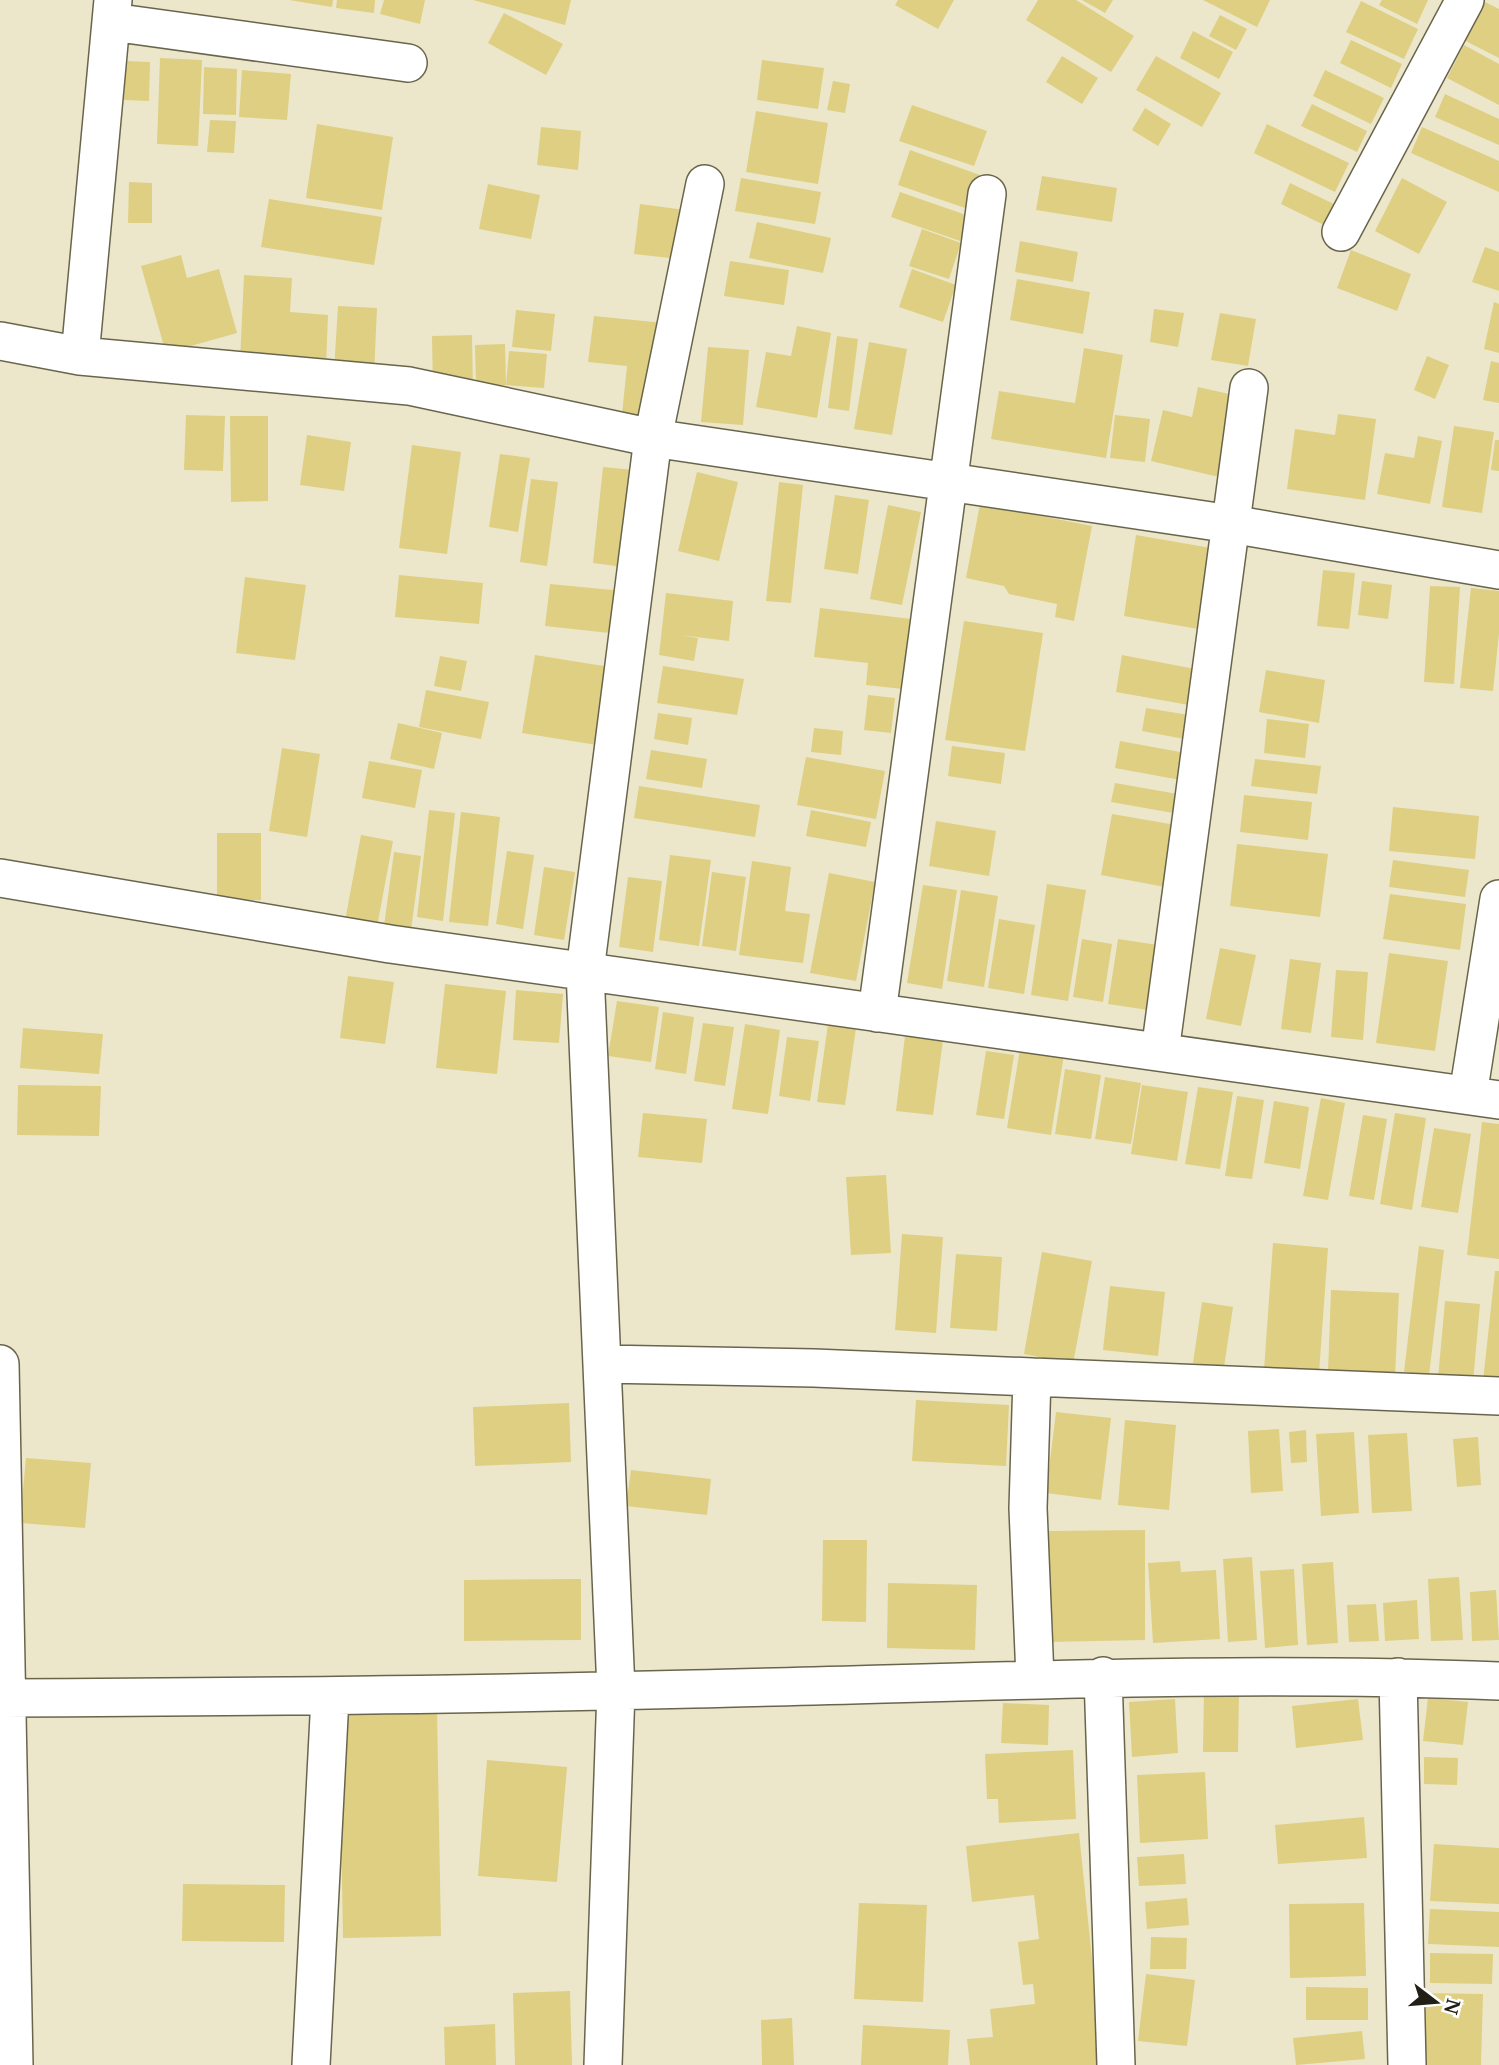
<svg xmlns="http://www.w3.org/2000/svg" width="1499" height="2065" font-family="'Noto Serif',serif">
	<style>
		.building { fill: #decf82 }
		.lines { fill: none; stroke-linecap: round; stroke-linejoin: round }
		.street-casing { stroke: #69654c; stroke-width: 40 }
		.street { stroke: #fff; stroke-width: 37 }
	</style>
	<rect width="100%" height="100%" fill="#ece7cb"/>
	<path class="building" d="M 289,0 L 333,0 L 332,7 Z
		M 337,0 L 375,0 L 374,13 L 336,8 Z
		M 384,0 L 425,0 L 420,24 L 380,14 Z
		M 473,0 L 571,0 L 565,25 Z
		M 898,0 L 954,0 L 938,29 L 895,5 Z
		M 1038,0 L 1076,0 L 1134,36 L 1111,72 L 1026,20 Z
		M 1082,0 L 1113,0 L 1105,13 Z
		M 1203,0 L 1270,0 L 1257,27 Z
		M 1382,0 L 1428,0 L 1417,24 L 1379,5 Z
		M 1481,0 L 1499,9 L 1499,58 L 1454,35 Z
		M 1361,1 L 1418,29 L 1404,59 L 1346,32 Z
		M 504,13 L 563,44 L 546,75 L 488,43 Z
		M 1220,15 L 1247,29 L 1236,50 L 1209,36 Z
		M 1193,31 L 1233,52 L 1219,79 L 1180,58 Z
		M 1351,40 L 1402,64 L 1391,88 L 1340,63 Z
		M 1464,45 L 1499,64 L 1499,105 L 1447,78 Z
		M 1062,56 L 1098,78 L 1082,104 L 1046,82 Z
		M 1156,56 L 1221,93 L 1202,127 L 1136,90 Z
		M 160,58 L 202,60 L 198,146 L 157,144 Z
		M 762,60 L 824,68 L 818,109 L 757,100 Z
		M 126,61 L 150,62 L 149,101 L 124,100 Z
		M 204,67 L 237,69 L 236,115 L 203,114 Z
		M 242,70 L 291,74 L 287,120 L 239,117 Z
		M 1325,70 L 1384,98 L 1371,124 L 1313,96 Z
		M 833,81 L 850,84 L 845,113 L 827,110 Z
		M 1445,94 L 1499,119 L 1499,145 L 1435,117 Z
		M 1312,104 L 1367,131 L 1357,152 L 1301,126 Z
		M 912,105 L 987,131 L 974,166 L 899,141 Z
		M 1145,108 L 1171,124 L 1158,146 L 1132,130 Z
		M 756,111 L 828,123 L 818,184 L 746,172 Z
		M 210,120 L 236,121 L 234,153 L 207,152 Z
		M 317,124 L 393,137 L 382,210 L 306,198 Z
		M 1267,124 L 1349,163 L 1335,192 L 1254,153 Z
		M 541,127 L 581,131 L 578,170 L 537,165 Z
		M 1422,127 L 1499,161 L 1499,192 L 1411,153 Z
		M 910,150 L 980,175 L 968,209 L 898,185 Z
		M 1042,176 L 1117,188 L 1112,222 L 1036,210 Z
		M 741,178 L 821,192 L 815,224 L 735,211 Z
		M 1402,178 L 1447,202 L 1419,254 L 1375,231 Z
		M 129,182 L 152,183 L 152,223 L 128,223 Z
		M 1290,183 L 1336,205 L 1326,226 L 1281,204 Z
		M 488,184 L 540,195 L 531,239 L 479,229 Z
		M 900,192 L 969,216 L 960,241 L 891,217 Z
		M 269,199 L 382,217 L 374,265 L 261,247 Z
		M 640,204 L 693,211 L 687,260 L 634,254 Z
		M 757,222 L 831,238 L 823,273 L 749,258 Z
		M 922,229 L 961,243 L 949,279 L 909,266 Z
		M 1020,241 L 1078,252 L 1073,282 L 1015,272 Z
		M 1485,247 L 1499,252 L 1499,291 L 1472,282 Z
		M 1351,250 L 1411,274 L 1397,311 L 1337,288 Z
		M 181,255 L 187,278 L 219,269 L 237,333 L 166,353 L 141,266 Z
		M 730,261 L 789,270 L 784,305 L 724,296 Z
		M 912,269 L 956,285 L 943,322 L 899,307 Z
		M 244,275 L 292,278 L 290,312 L 328,315 L 326,366 L 240,361 Z
		M 1017,279 L 1090,292 L 1083,334 L 1010,320 Z
		M 1494,302 L 1499,304 L 1499,353 L 1484,349 Z
		M 338,306 L 377,308 L 374,374 L 334,371 Z
		M 1154,309 L 1184,313 L 1178,347 L 1150,342 Z
		M 516,310 L 555,314 L 551,351 L 512,347 Z
		M 1220,313 L 1256,319 L 1248,366 L 1211,360 Z
		M 594,316 L 664,323 L 655,417 L 622,414 L 627,366 L 588,362 Z
		M 797,326 L 831,333 L 817,418 L 756,407 L 766,352 L 791,356 Z
		M 472,335 L 473,389 L 433,390 L 432,336 Z
		M 837,336 L 858,339 L 849,411 L 828,408 Z
		M 869,342 L 907,349 L 892,435 L 854,429 Z
		M 505,344 L 506,385 L 476,386 L 475,345 Z
		M 708,347 L 749,350 L 743,425 L 701,422 Z
		M 1084,348 L 1123,355 L 1106,458 L 991,439 L 999,391 L 1075,403 Z
		M 509,351 L 547,354 L 544,388 L 506,385 Z
		M 1427,356 L 1449,365 L 1435,399 L 1414,390 Z
		M 1491,361 L 1499,363 L 1499,403 L 1483,400 Z
		M 1198,387 L 1238,396 L 1219,477 L 1151,461 L 1163,410 L 1192,417 Z
		M 1338,414 L 1376,419 L 1365,500 L 1287,489 L 1295,429 L 1335,435 Z
		M 186,415 L 225,416 L 223,471 L 184,470 Z
		M 1115,415 L 1150,419 L 1145,462 L 1110,458 Z
		M 230,416 L 268,416 L 268,501 L 231,502 Z
		M 1454,426 L 1494,432 L 1482,513 L 1442,507 Z
		M 307,435 L 351,442 L 344,491 L 300,485 Z
		M 1418,436 L 1442,441 L 1430,504 L 1377,494 L 1385,453 L 1414,458 Z
		M 1495,440 L 1499,440 L 1499,471 L 1491,470 Z
		M 412,445 L 461,452 L 447,554 L 399,548 Z
		M 500,454 L 530,458 L 518,532 L 489,527 Z
		M 603,467 L 634,470 L 624,567 L 593,563 Z
		M 697,472 L 738,482 L 719,561 L 678,551 Z
		M 531,479 L 558,482 L 547,566 L 520,562 Z
		M 779,482 L 803,485 L 791,603 L 766,601 Z
		M 835,495 L 869,500 L 858,574 L 824,569 Z
		M 980,504 L 1092,526 L 1074,621 L 1055,617 L 1057,604 L 1009,594 L 1004,586 L 966,578 Z
		M 888,505 L 921,512 L 902,605 L 870,599 Z
		M 1136,535 L 1211,548 L 1198,629 L 1124,616 Z
		M 1323,570 L 1355,573 L 1349,629 L 1317,626 Z
		M 399,575 L 483,583 L 479,624 L 395,617 Z
		M 245,577 L 306,585 L 295,660 L 236,653 Z
		M 1362,581 L 1392,585 L 1388,619 L 1358,615 Z
		M 550,584 L 623,591 L 619,634 L 545,626 Z
		M 1430,586 L 1460,587 L 1454,684 L 1424,682 Z
		M 1471,588 L 1499,591 L 1499,633 L 1493,691 L 1460,688 Z
		M 666,593 L 733,601 L 729,641 L 680,635 L 698,638 L 694,661 L 659,655 Z
		M 820,608 L 911,619 L 903,689 L 866,685 L 868,663 L 814,657 Z
		M 964,621 L 1043,633 L 1025,751 L 945,740 Z
		M 535,655 L 616,668 L 603,746 L 522,733 Z
		M 1122,655 L 1195,669 L 1189,705 L 1116,692 Z
		M 440,656 L 467,661 L 461,691 L 434,686 Z
		M 663,666 L 744,679 L 737,715 L 657,703 Z
		M 1266,670 L 1325,680 L 1319,723 L 1259,712 Z
		M 426,690 L 489,702 L 481,739 L 419,727 Z
		M 868,695 L 895,698 L 891,733 L 864,730 Z
		M 1146,708 L 1189,715 L 1184,739 L 1142,731 Z
		M 658,713 L 692,718 L 688,745 L 654,739 Z
		M 1267,719 L 1309,724 L 1305,758 L 1264,753 Z
		M 398,723 L 442,733 L 434,769 L 390,759 Z
		M 814,728 L 843,731 L 841,755 L 811,752 Z
		M 1120,741 L 1191,754 L 1186,781 L 1115,768 Z
		M 952,746 L 1005,753 L 1001,784 L 948,776 Z
		M 282,748 L 320,754 L 307,837 L 269,831 Z
		M 651,750 L 707,759 L 702,788 L 646,779 Z
		M 806,757 L 885,771 L 876,819 L 797,805 Z
		M 1255,759 L 1321,766 L 1317,794 L 1251,786 Z
		M 369,761 L 422,770 L 415,808 L 362,798 Z
		M 1115,783 L 1183,795 L 1179,814 L 1111,802 Z
		M 639,786 L 760,805 L 755,837 L 634,818 Z
		M 1244,795 L 1312,802 L 1308,840 L 1240,832 Z
		M 1393,807 L 1479,816 L 1475,859 L 1389,851 Z
		M 429,810 L 455,813 L 443,921 L 417,917 Z
		M 811,810 L 871,822 L 866,847 L 806,836 Z
		M 461,812 L 500,817 L 488,926 L 449,922 Z
		M 1112,814 L 1176,825 L 1165,887 L 1101,875 Z
		M 936,821 L 996,831 L 989,876 L 929,866 Z
		M 217,833 L 261,833 L 261,900 L 217,900 Z
		M 361,835 L 393,841 L 377,927 L 345,921 Z
		M 1237,844 L 1328,854 L 1320,917 L 1230,906 Z
		M 507,851 L 534,855 L 523,929 L 496,924 Z
		M 394,852 L 421,856 L 411,930 L 384,926 Z
		M 670,855 L 711,860 L 699,946 L 659,940 Z
		M 1393,860 L 1469,870 L 1465,897 L 1389,887 Z
		M 752,861 L 791,867 L 785,911 L 810,914 L 803,963 L 739,955 Z
		M 544,867 L 575,872 L 564,940 L 534,935 Z
		M 712,872 L 746,877 L 736,951 L 702,946 Z
		M 829,873 L 875,882 L 856,981 L 810,973 Z
		M 628,877 L 662,881 L 653,952 L 619,947 Z
		M 1047,884 L 1086,890 L 1068,1001 L 1031,995 Z
		M 923,885 L 957,890 L 942,989 L 907,983 Z
		M 961,890 L 998,896 L 984,987 L 947,981 Z
		M 1390,894 L 1466,904 L 1460,950 L 1383,939 Z
		M 999,919 L 1035,925 L 1024,994 L 988,988 Z
		M 1082,939 L 1112,944 L 1103,1002 L 1073,997 Z
		M 1118,939 L 1158,945 L 1148,1010 L 1108,1004 Z
		M 1220,948 L 1256,955 L 1241,1026 L 1206,1019 Z
		M 1389,953 L 1448,961 L 1435,1051 L 1376,1043 Z
		M 1290,959 L 1321,963 L 1311,1033 L 1281,1029 Z
		M 1336,970 L 1368,972 L 1363,1040 L 1331,1037 Z
		M 348,976 L 394,982 L 385,1044 L 340,1038 Z
		M 445,984 L 506,991 L 497,1074 L 436,1068 Z
		M 516,990 L 563,994 L 559,1043 L 513,1040 Z
		M 617,1001 L 659,1007 L 651,1062 L 608,1056 Z
		M 663,1012 L 694,1017 L 686,1074 L 655,1069 Z
		M 703,1023 L 734,1027 L 725,1086 L 694,1081 Z
		M 745,1024 L 780,1030 L 768,1114 L 732,1109 Z
		M 828,1024 L 856,1028 L 845,1105 L 817,1102 Z
		M 23,1028 L 103,1034 L 99,1074 L 20,1068 Z
		M 905,1036 L 943,1040 L 933,1115 L 896,1111 Z
		M 787,1037 L 819,1041 L 810,1101 L 779,1096 Z
		M 1020,1049 L 1064,1055 L 1051,1135 L 1007,1128 Z
		M 986,1051 L 1014,1055 L 1004,1119 L 976,1115 Z
		M 1065,1069 L 1101,1075 L 1091,1139 L 1055,1134 Z
		M 1105,1077 L 1141,1083 L 1131,1144 L 1095,1139 Z
		M 18,1085 L 101,1086 L 99,1136 L 17,1135 Z
		M 1142,1085 L 1188,1092 L 1177,1161 L 1131,1154 Z
		M 1198,1087 L 1233,1092 L 1220,1169 L 1185,1164 Z
		M 1237,1096 L 1264,1100 L 1252,1179 L 1225,1176 Z
		M 1321,1098 L 1345,1103 L 1328,1200 L 1303,1196 Z
		M 1274,1101 L 1309,1107 L 1300,1169 L 1264,1163 Z
		M 643,1113 L 707,1119 L 702,1163 L 638,1157 Z
		M 1395,1113 L 1426,1118 L 1412,1210 L 1380,1204 Z
		M 1363,1115 L 1387,1119 L 1374,1200 L 1349,1196 Z
		M 1482,1122 L 1499,1124 L 1499,1259 L 1467,1255 Z
		M 1434,1128 L 1471,1134 L 1458,1213 L 1421,1207 Z
		M 886,1175 L 891,1253 L 851,1255 L 846,1177 Z
		M 902,1234 L 943,1237 L 936,1333 L 895,1330 Z
		M 1273,1243 L 1328,1248 L 1319,1373 L 1264,1370 Z
		M 1419,1246 L 1444,1250 L 1429,1375 L 1404,1372 Z
		M 1042,1252 L 1092,1261 L 1073,1364 L 1024,1354 Z
		M 956,1254 L 1002,1257 L 997,1331 L 950,1328 Z
		M 1495,1271 L 1499,1271 L 1499,1383 L 1483,1381 Z
		M 1110,1286 L 1165,1292 L 1158,1356 L 1103,1350 Z
		M 1331,1290 L 1399,1293 L 1395,1375 L 1328,1372 Z
		M 1445,1301 L 1480,1304 L 1473,1382 L 1438,1378 Z
		M 1202,1302 L 1233,1307 L 1224,1367 L 1193,1363 Z
		M 916,1400 L 1009,1405 L 1006,1466 L 912,1461 Z
		M 569,1403 L 571,1462 L 475,1466 L 473,1407 Z
		M 1056,1412 L 1111,1418 L 1101,1500 L 1046,1493 Z
		M 1125,1420 L 1176,1425 L 1169,1510 L 1118,1505 Z
		M 1279,1429 L 1283,1491 L 1251,1493 L 1248,1431 Z
		M 1306,1430 L 1307,1462 L 1291,1463 L 1289,1432 Z
		M 1354,1432 L 1359,1513 L 1321,1516 L 1316,1434 Z
		M 1407,1433 L 1412,1511 L 1372,1513 L 1368,1435 Z
		M 1478,1437 L 1481,1485 L 1457,1487 L 1453,1439 Z
		M 26,1458 L 91,1463 L 85,1528 L 20,1523 Z
		M 631,1470 L 711,1479 L 707,1515 L 626,1506 Z
		M 1145,1530 L 1145,1640 L 1047,1642 L 1047,1531 Z
		M 823,1540 L 867,1540 L 866,1622 L 822,1621 Z
		M 1252,1557 L 1257,1640 L 1228,1642 L 1223,1559 Z
		M 1180,1561 L 1181,1572 L 1216,1570 L 1220,1639 L 1153,1643 L 1148,1563 Z
		M 1333,1562 L 1338,1643 L 1307,1645 L 1302,1564 Z
		M 1294,1569 L 1298,1645 L 1265,1648 L 1260,1571 Z
		M 1459,1577 L 1463,1640 L 1431,1641 L 1428,1579 Z
		M 581,1579 L 581,1640 L 464,1641 L 464,1580 Z
		M 888,1583 L 977,1585 L 975,1650 L 887,1648 Z
		M 1496,1590 L 1499,1640 L 1472,1641 L 1470,1592 Z
		M 1417,1600 L 1419,1639 L 1385,1641 L 1383,1603 Z
		M 1376,1604 L 1379,1641 L 1349,1642 L 1347,1605 Z
		M 1204,1689 L 1239,1690 L 1238,1752 L 1203,1752 Z
		M 1428,1698 L 1468,1702 L 1463,1745 L 1423,1741 Z
		M 1175,1699 L 1178,1753 L 1132,1757 L 1129,1702 Z
		M 1358,1699 L 1363,1740 L 1296,1748 L 1292,1706 Z
		M 1003,1703 L 1049,1705 L 1048,1745 L 1001,1743 Z
		M 437,1710 L 441,1936 L 343,1938 L 339,1712 Z
		M 1073,1750 L 1076,1819 L 999,1823 L 998,1799 L 987,1799 L 985,1754 Z
		M 1424,1757 L 1458,1758 L 1457,1785 L 1424,1784 Z
		M 487,1760 L 567,1767 L 557,1882 L 478,1876 Z
		M 1205,1772 L 1208,1839 L 1140,1843 L 1137,1775 Z
		M 1364,1817 L 1367,1858 L 1278,1864 L 1275,1825 Z
		M 1079,1833 L 1103,2065 L 970,2065 L 967,2039 L 993,2037 L 990,2009 L 1035,2004 L 1033,1984 L 1023,1985 L 1018,1942 L 1039,1939 L 1034,1895 L 972,1902 L 966,1846 Z
		M 1434,1844 L 1499,1848 L 1499,1904 L 1430,1901 Z
		M 1184,1854 L 1186,1884 L 1139,1886 L 1137,1857 Z
		M 183,1884 L 285,1885 L 284,1942 L 182,1941 Z
		M 1187,1898 L 1189,1925 L 1147,1929 L 1145,1902 Z
		M 859,1903 L 927,1905 L 923,2002 L 854,1999 Z
		M 1364,1903 L 1366,1976 L 1290,1978 L 1289,1904 Z
		M 1430,1909 L 1499,1912 L 1499,1947 L 1428,1944 Z
		M 1151,1937 L 1187,1938 L 1186,1969 L 1150,1969 Z
		M 1430,1953 L 1493,1954 L 1492,1984 L 1430,1983 Z
		M 1146,1974 L 1195,1980 L 1187,2046 L 1138,2041 Z
		M 1306,1987 L 1368,1988 L 1368,2020 L 1306,2020 Z
		M 570,1991 L 572,2065 L 515,2065 L 513,1993 Z
		M 1420,1993 L 1483,1994 L 1481,2065 L 1419,2065 Z
		M 792,2018 L 794,2065 L 762,2065 L 761,2020 Z
		M 495,2024 L 496,2065 L 445,2065 L 444,2027 Z
		M 863,2025 L 950,2030 L 948,2065 L 861,2065 Z
		M 1362,2031 L 1365,2059 L 1296,2065 L 1293,2038 Z"/>
	<g class="lines">
		<defs>
			<path id="street" d="M 112,22 L 408,63
				M 1341,232 L 1465,0
				M 0,341 L 80,356 L 409,386 L 653,438 L 1231,524 L 1499,570
				M 80,356 L 113,0
				M 0,878 L 390,944 L 1499,1100
				M 877,1013 L 987,194
				M 1160,1052 L 1249,388
				M 1468,1095 L 1499,899
				M 0,1364 L 14,2065
				M 602,1364 L 814,1368 L 1032,1377
				M 1103,1676 L 1116,2065
				M 1398,1677 L 1407,2065
				M 1035,1678 L 1028,1508 L 1032,1377 L 1499,1396
				M 0,1698 C 231,1697 462,1695 693,1689 C 962,1683 1230,1670 1499,1681
				M 311,2065 L 330,1697
				M 603,2065 L 616,1690 L 585,971 L 653,438 L 705,184"/>
		</defs>
		<use href="#street" class="street-casing"/>
		<use href="#street" class="street"/>
	</g>
	<g transform="translate(1436 2002) rotate(106)" stroke="#ffffff" stroke-width="5" paint-order="stroke">
	<path d="M0-5L12 26L0 18L-12 26Z" fill="#222016"/>
	<text y="-10" font-size="19" font-weight="bold" text-anchor="middle" fill="#222016">N</text>
	</g>
</svg>
